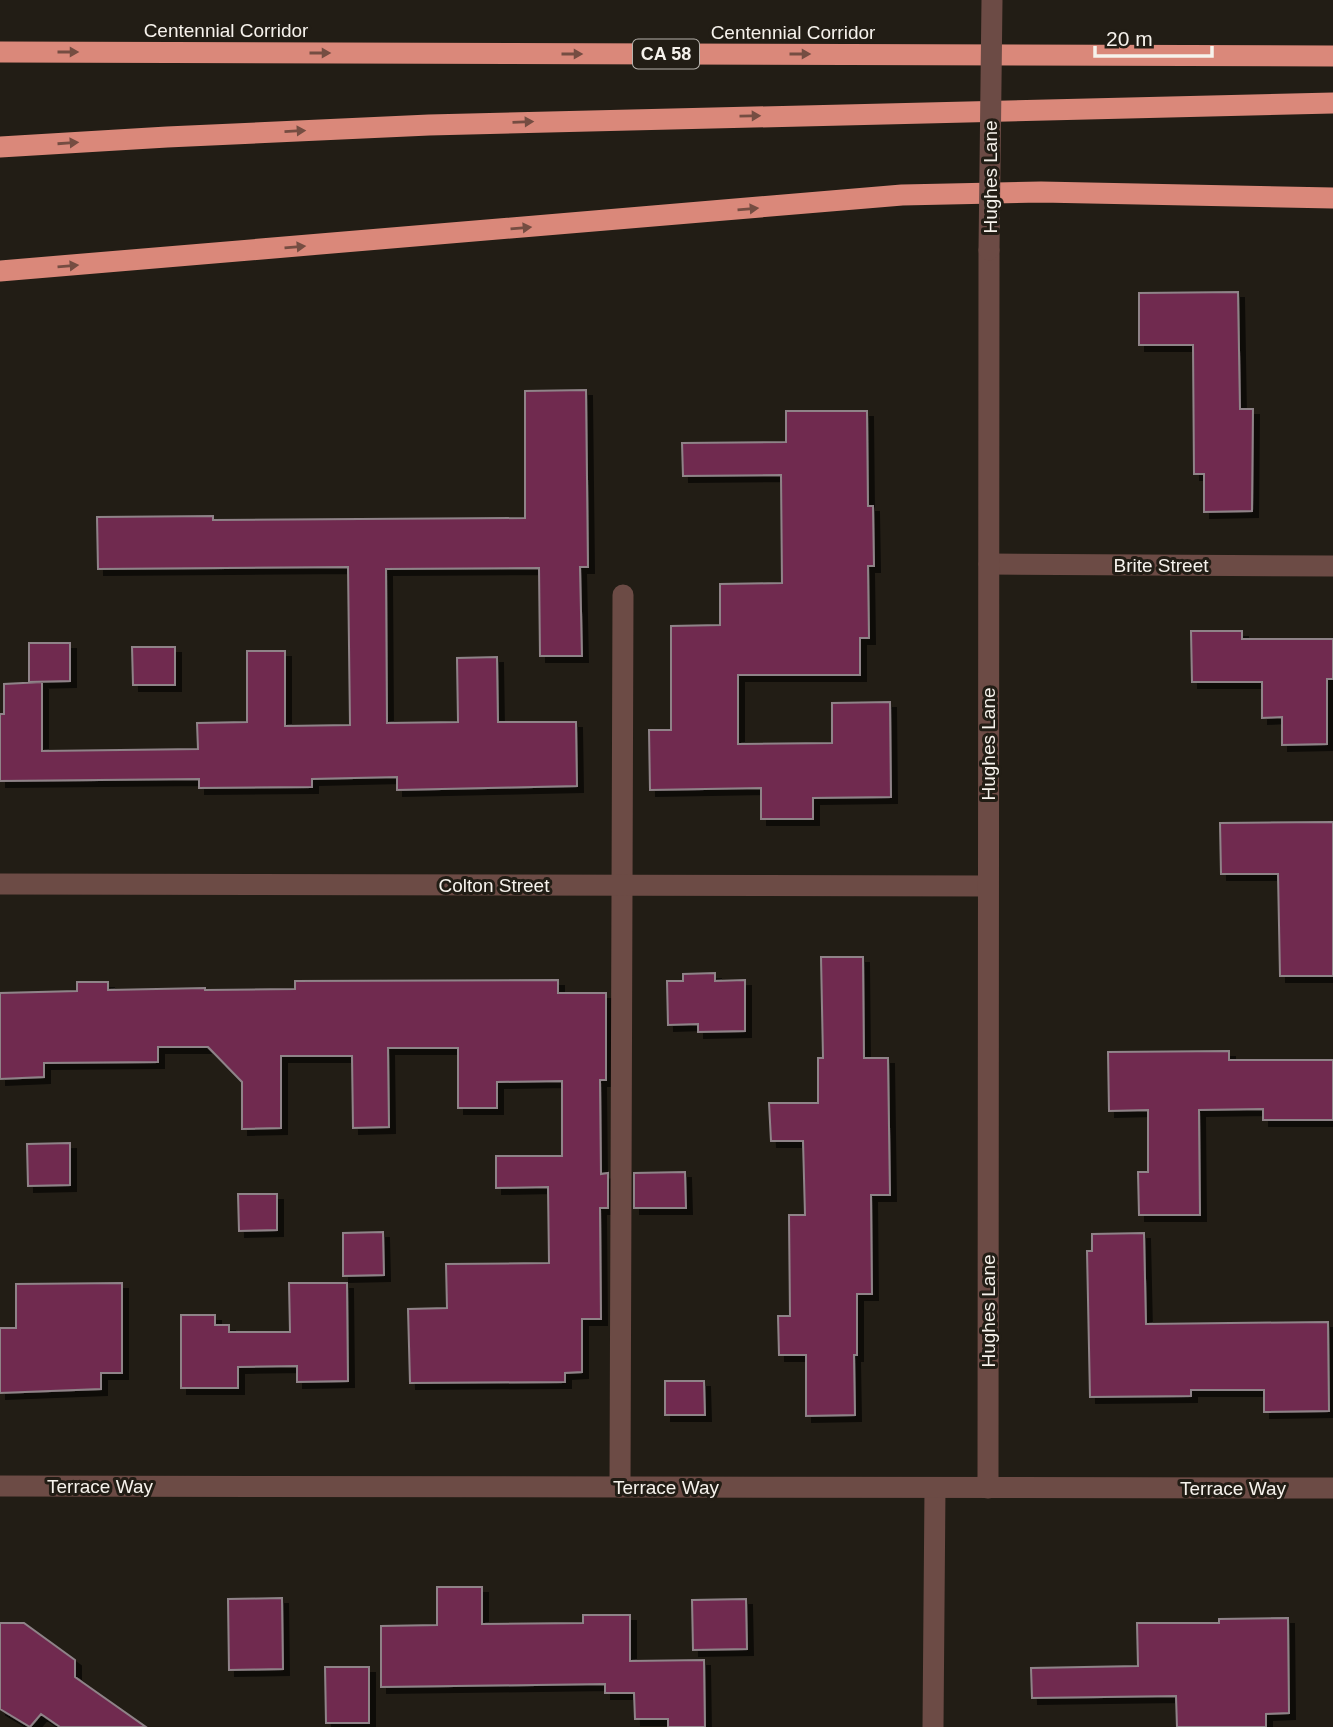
<svg xmlns="http://www.w3.org/2000/svg" width="1333" height="1727" font-family="Helvetica,sans-serif">
	<style>
		.building { fill: #6f2c50; stroke: #8f8388; stroke-width: 2; filter: url(#shadow) }
		.lines { fill: none; stroke-linecap: round; stroke-linejoin: round }
		.service { stroke: #6c4b45; stroke-width: 21 }
		.minor { stroke: #6c4b45; stroke-width: 21 }
		.tertiary { stroke: #6c4b45; stroke-width: 21 }
		.motorway { stroke: #da887a; stroke-width: 21 }
		.tertiary-bridge { stroke: #6c4b45; stroke-width: 21 }
		.oneway { fill: #754d42 }
		.labels { text-anchor: middle; stroke-width: 6; stroke-linejoin: round; paint-order: stroke }
		.shield { fill: #221d15; stroke: #b6b2ac; stroke-width: 2 }
		.shield-label { font-size: 18px; font-weight: bold; fill: #f6f2ec }
		.street-label { font-size: 19px; fill: #f6f2ec; stroke: #221d15 }
	</style>
	<defs>
		<filter id="shadow"><feDropShadow dx="6" dy="6" stdDeviation="0" flood-color="#0009"/></filter>
	</defs>
	<rect width="100%" height="100%" fill="#221d15"/>
	<path class="building" d="M 1238,292 L 1240,409 L 1253,409 L 1252,511 L 1204,512 L 1204,474 L 1194,474 L 1193,345 L 1139,345 L 1139,293 Z
		M 586,390 L 588,567 L 580,567 L 582,656 L 540,656 L 539,568 L 386,569 L 387,723 L 458,722 L 457,658 L 497,657 L 498,722 L 576,722 L 577,786 L 397,790 L 397,777 L 312,779 L 312,787 L 199,788 L 199,779 L 0,781 L 0,714 L 4,714 L 4,684 L 42,682 L 42,751 L 198,749 L 197,723 L 247,722 L 247,651 L 285,651 L 285,726 L 350,725 L 348,567 L 98,569 L 97,517 L 213,516 L 213,520 L 525,518 L 525,391 Z
		M 786,411 L 867,411 L 868,506 L 873,506 L 874,566 L 868,566 L 869,638 L 860,638 L 860,675 L 738,675 L 738,744 L 832,743 L 832,703 L 890,702 L 891,797 L 813,798 L 813,819 L 761,819 L 761,788 L 650,790 L 649,730 L 671,730 L 671,626 L 720,625 L 720,584 L 782,583 L 781,475 L 683,476 L 682,443 L 786,442 Z
		M 1191,631 L 1242,631 L 1242,639 L 1333,639 L 1333,679 L 1327,679 L 1327,744 L 1282,745 L 1282,717 L 1262,718 L 1262,682 L 1192,682 Z
		M 29,643 L 70,643 L 70,681 L 29,682 Z
		M 132,647 L 175,647 L 175,685 L 133,685 Z
		M 1333,822 L 1333,976 L 1280,976 L 1278,874 L 1221,874 L 1220,823 Z
		M 821,957 L 863,957 L 864,1058 L 888,1058 L 890,1195 L 871,1195 L 872,1294 L 857,1294 L 857,1355 L 854,1355 L 855,1415 L 806,1416 L 806,1355 L 779,1355 L 778,1316 L 790,1316 L 789,1215 L 805,1215 L 803,1141 L 771,1141 L 769,1103 L 818,1103 L 818,1058 L 823,1058 Z
		M 715,973 L 715,981 L 745,980 L 745,1031 L 698,1032 L 698,1024 L 668,1025 L 667,981 L 683,981 L 683,974 Z
		M 558,980 L 558,993 L 606,993 L 606,1080 L 600,1080 L 601,1174 L 608,1173 L 608,1208 L 600,1208 L 601,1319 L 582,1319 L 582,1372 L 565,1373 L 565,1382 L 410,1383 L 408,1309 L 447,1308 L 446,1264 L 549,1263 L 548,1187 L 496,1188 L 496,1156 L 562,1156 L 562,1081 L 497,1082 L 497,1108 L 458,1108 L 458,1048 L 388,1048 L 389,1127 L 353,1128 L 352,1056 L 281,1056 L 281,1128 L 242,1129 L 242,1082 L 208,1047 L 158,1047 L 158,1062 L 44,1063 L 44,1077 L 0,1079 L 0,993 L 77,991 L 77,982 L 108,982 L 108,990 L 205,988 L 205,990 L 295,989 L 295,981 Z
		M 1229,1051 L 1229,1060 L 1333,1060 L 1333,1120 L 1263,1120 L 1263,1109 L 1199,1110 L 1200,1215 L 1139,1215 L 1138,1172 L 1148,1172 L 1148,1110 L 1109,1111 L 1108,1052 Z
		M 70,1143 L 70,1185 L 28,1186 L 27,1144 Z
		M 685,1172 L 686,1208 L 634,1208 L 634,1173 Z
		M 238,1194 L 277,1194 L 277,1230 L 239,1231 Z
		M 383,1232 L 384,1275 L 343,1276 L 343,1233 Z
		M 1144,1233 L 1146,1324 L 1328,1322 L 1329,1411 L 1264,1412 L 1264,1390 L 1191,1390 L 1191,1396 L 1090,1397 L 1087,1251 L 1092,1251 L 1092,1234 Z
		M 122,1283 L 122,1373 L 101,1373 L 101,1389 L 0,1393 L 0,1328 L 16,1328 L 16,1284 Z
		M 289,1283 L 347,1283 L 348,1381 L 297,1382 L 297,1366 L 238,1367 L 238,1388 L 181,1388 L 181,1315 L 215,1315 L 215,1325 L 229,1325 L 229,1332 L 290,1332 Z
		M 665,1381 L 704,1381 L 705,1415 L 665,1415 Z
		M 437,1587 L 482,1587 L 482,1624 L 583,1623 L 583,1615 L 630,1615 L 630,1661 L 704,1660 L 705,1727 L 668,1727 L 668,1719 L 635,1719 L 634,1693 L 605,1693 L 605,1684 L 381,1687 L 381,1626 L 437,1625 Z
		M 282,1598 L 283,1669 L 229,1670 L 228,1599 Z
		M 746,1599 L 747,1649 L 693,1650 L 692,1600 Z
		M 1288,1618 L 1289,1713 L 1266,1714 L 1266,1727 L 1177,1727 L 1176,1696 L 1032,1698 L 1031,1668 L 1138,1666 L 1137,1623 L 1219,1623 L 1219,1619 Z
		M 0,1623 L 24,1623 L 75,1660 L 75,1677 L 146,1727 L 60,1727 L 41,1714 L 30,1727 L 0,1709 Z
		M 325,1667 L 369,1667 L 369,1723 L 326,1723 Z"/>
	<g class="lines">
		<path class="service" d="M 620,1487 L 623,595"/>
		<path class="minor" d="M 989,564 L 1333,566
			M 0,884 L 988,886
			M 933,1727 L 935,1488"/>
		<path class="tertiary" d="M 0,1486 L 1333,1488
			M 988,1488 L 989,250"/>
		<path class="motorway" d="M 0,52 L 1333,56
			M 0,147 L 167,137 L 429,125 L 1333,103
			M 0,271 L 902,195 L 1041,192 L 1333,198"/>
		<path class="tertiary-bridge" d="M 989,250 L 992,0"/>
	</g>
	<defs><path id="oneway-solid" d="M-6-.8H1V-3.2L6.5 0L1 3.2V.8H-6Z" transform="scale(1.75)"/></defs>
	<g class="oneway">
		<use href="#oneway-solid" transform="translate(68 52)"/>
		<use href="#oneway-solid" transform="translate(320 53)"/>
		<use href="#oneway-solid" transform="translate(572 54)"/>
		<use href="#oneway-solid" transform="translate(800 54)"/>
		<use href="#oneway-solid" transform="translate(750 116) rotate(-1)"/>
		<use href="#oneway-solid" transform="translate(523 122) rotate(-2)"/>
		<use href="#oneway-solid" transform="translate(295 131) rotate(-3)"/>
		<use href="#oneway-solid" transform="translate(68 143) rotate(-4)"/>
		<use href="#oneway-solid" transform="translate(748 209) rotate(-5)"/>
		<use href="#oneway-solid" transform="translate(521 228) rotate(-5)"/>
		<use href="#oneway-solid" transform="translate(295 247) rotate(-5)"/>
		<use href="#oneway-solid" transform="translate(68 266) rotate(-5)"/>
	</g>
	<g class="labels">
		<rect class="shield" x="633" y="39.5" width="66" height="29" rx="5"/>
		<g class="shield-label">
			<text x="666" y="60">CA 58</text>
		</g>
		<g class="street-label">
			<text x="226" y="37">Centennial Corridor</text>
			<text x="793" y="39">Centennial Corridor</text>
			<text transform="translate(990 177) rotate(-90)" y="7">Hughes Lane</text>
			<text x="1161" y="572">Brite Street</text>
			<text transform="translate(988 744) rotate(-90)" y="7">Hughes Lane</text>
			<text x="494" y="892">Colton Street</text>
			<text transform="translate(988 1311) rotate(-90)" y="7">Hughes Lane</text>
			<text x="100" y="1493">Terrace Way</text>
			<text x="666" y="1494">Terrace Way</text>
			<text x="1233" y="1495">Terrace Way</text>
		</g>
	</g>
	<path d="M1095 46v10h117v-10" fill="none" stroke="#f6f2ec" stroke-width="3.5"/>
	<text x="1106" y="46" font-size="21" fill="#f6f2ec" stroke="#221d15" stroke-width="5" paint-order="stroke">20 m</text>
</svg>
